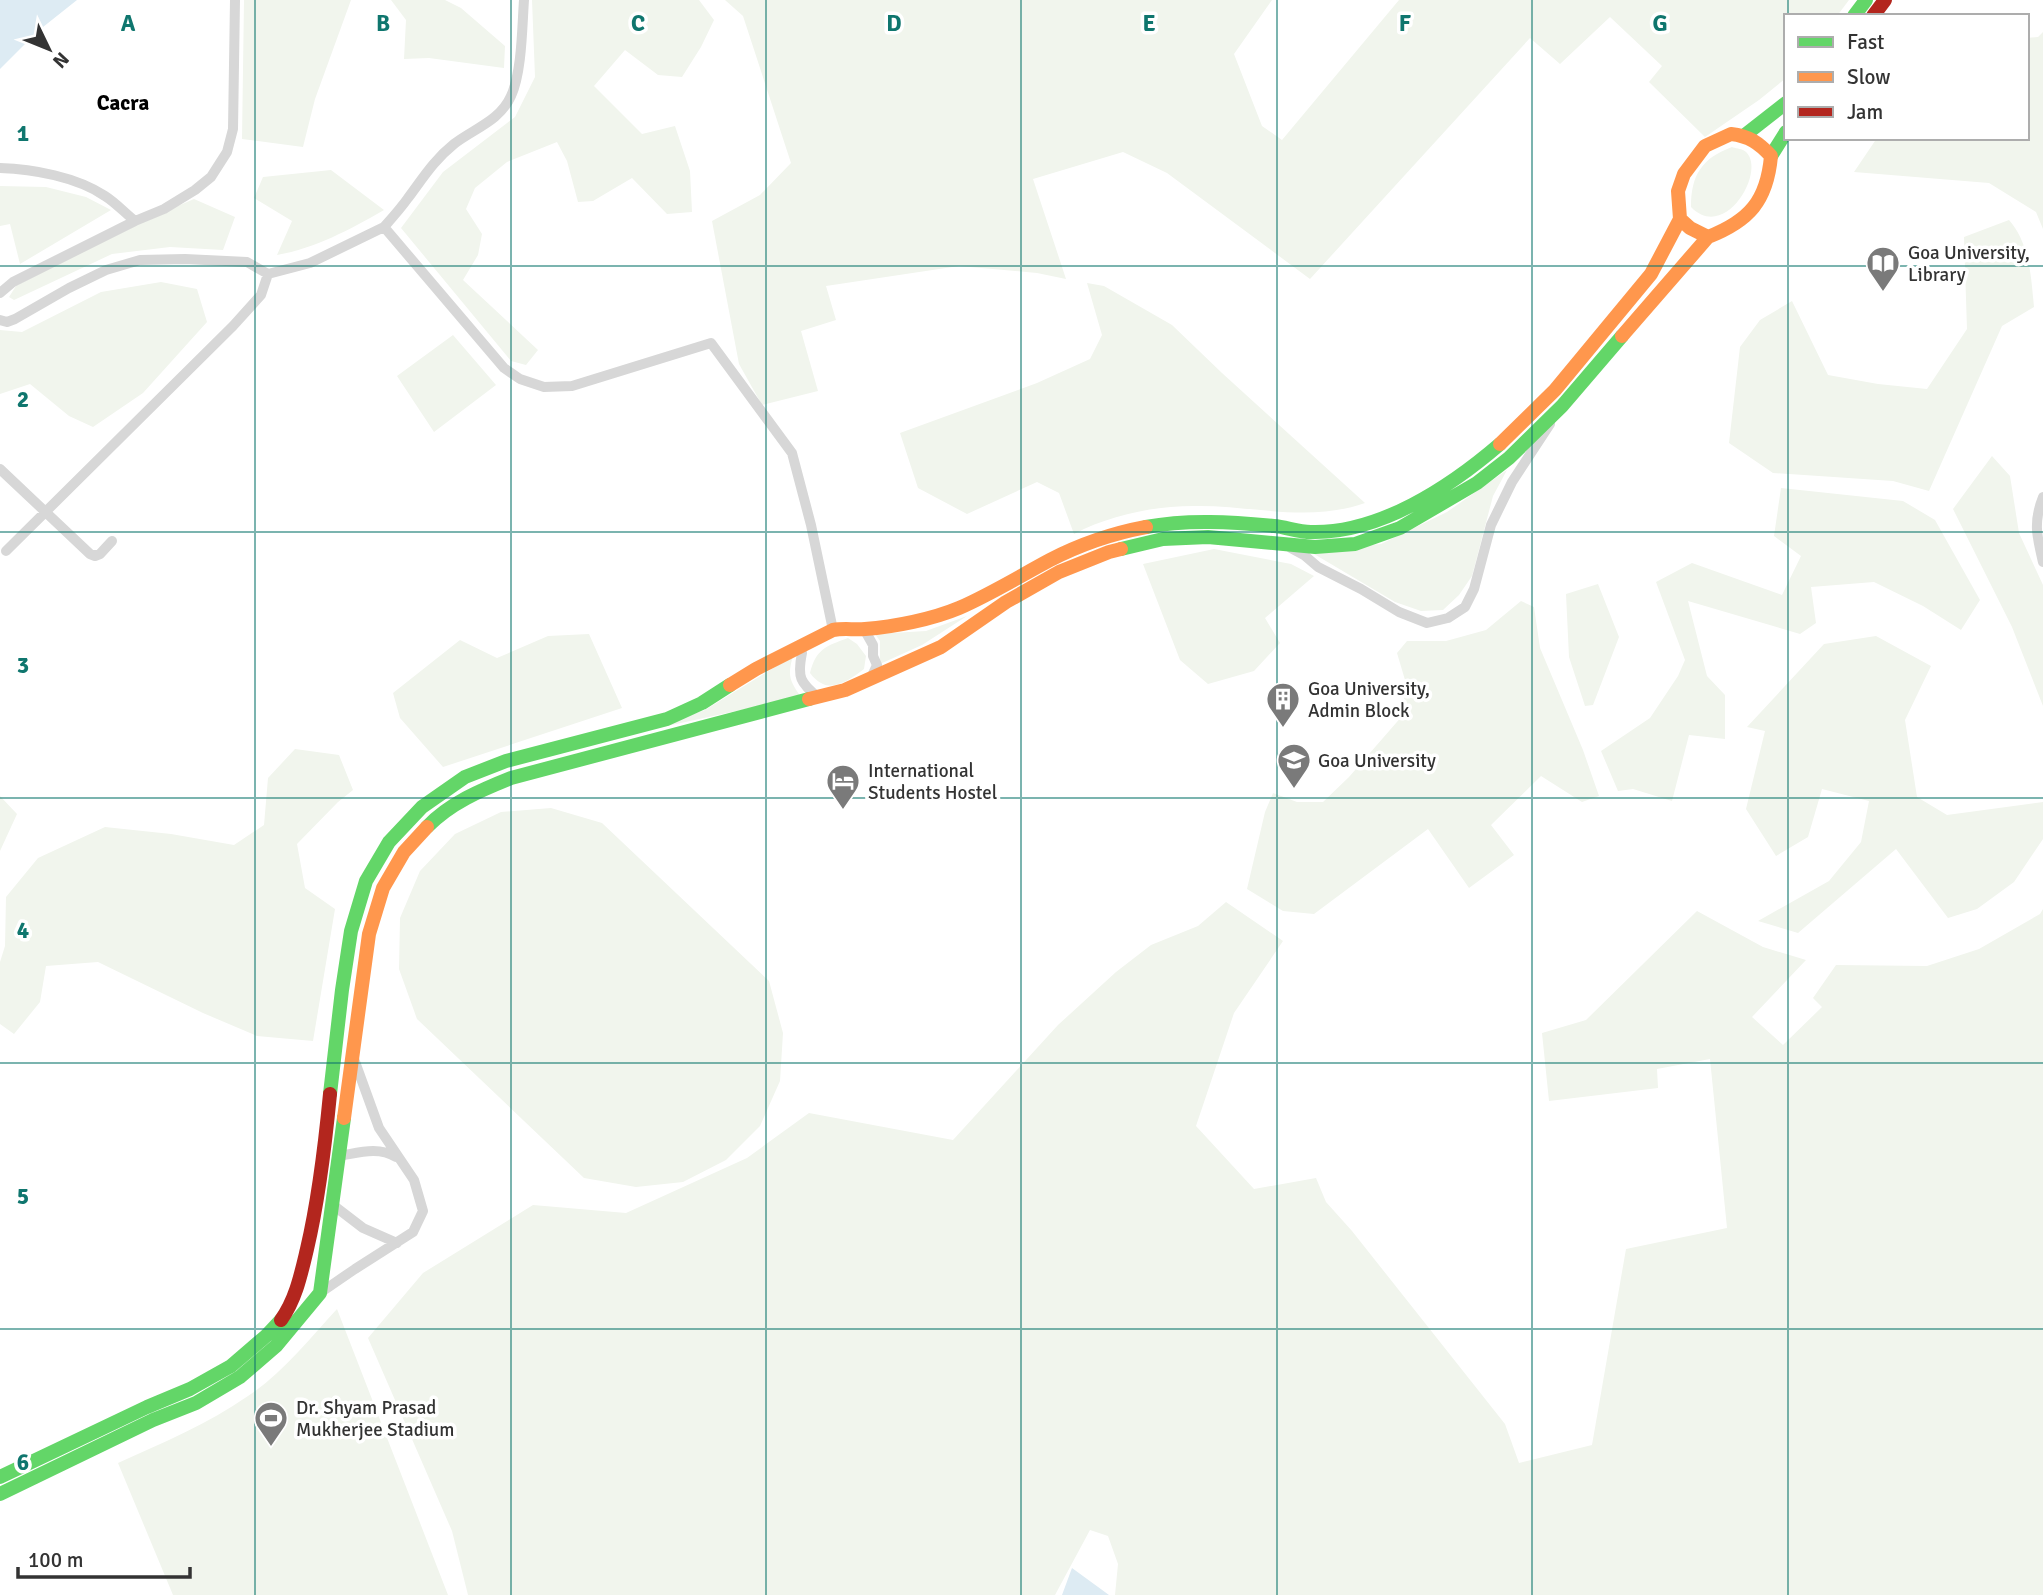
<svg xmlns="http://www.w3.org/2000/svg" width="2043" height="1595" font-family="Signika,sans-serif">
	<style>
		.green { fill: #f1f5ed }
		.water { fill: #ddebf3 }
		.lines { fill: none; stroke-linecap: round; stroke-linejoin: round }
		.street { stroke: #d7d7d7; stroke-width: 10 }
		.fast { stroke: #63d668; stroke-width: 14 }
		.slow { stroke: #ff974d; stroke-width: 14 }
		.jam { stroke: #b3261e; stroke-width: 14 }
		.grid { fill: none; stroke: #0f766e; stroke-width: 2; stroke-opacity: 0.55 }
		.labels { text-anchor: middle; stroke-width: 7; stroke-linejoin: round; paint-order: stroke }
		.poi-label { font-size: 19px; fill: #333; stroke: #fff; text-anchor: start }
		.neighbourhood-label { font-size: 21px; font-weight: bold; fill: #000; stroke: #fff }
		.grid-label { font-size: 23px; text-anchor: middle; font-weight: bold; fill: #0f766e; stroke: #fff; stroke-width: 7; stroke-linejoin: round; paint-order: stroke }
	</style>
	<rect width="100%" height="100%" fill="#fff"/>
	<path class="green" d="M 244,0 L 351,0 L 315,99 L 303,147 L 242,139 Z
		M 391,0 L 445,0 L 461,8 L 505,46 L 504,68 L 429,58 L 404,59 L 406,20 Z
		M 532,0 L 699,0 L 714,20 L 701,47 L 682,77 L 658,75 L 625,50 L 594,86 L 642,134 L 675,126 L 690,171 L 692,212 L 667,214 L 632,178 L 593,201 L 578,202 L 567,161 L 557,142 L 507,162 L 475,188 L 466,209 L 482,234 L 478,255 L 463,280 L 538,350 L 526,365 L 511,361 L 401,228 L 443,172 L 515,117 L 535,77 Z
		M 725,0 L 1272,0 L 1234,54 L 1262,126 L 1282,140 L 1399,0 L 1849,0 L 1837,16 L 1786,16 L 1786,78 L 1759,100 L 1705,137 L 1649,82 L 1662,66 L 1610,17 L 1560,64 L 1530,38 L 1310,279 L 1167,173 L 1123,152 L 1033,179 L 1066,279 L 1037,273 L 959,266 L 826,286 L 836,320 L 801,331 L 818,391 L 762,405 L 739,364 L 712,221 L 760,195 L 791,163 L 743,16 Z
		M 2043,32 L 2043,229 L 2036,212 L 1989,183 L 1854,172 L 1877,138 L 2027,138 L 2027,38 L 2038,37 Z
		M 1732,147 C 1734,148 1742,149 1743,150 C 1770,164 1727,244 1691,207 C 1691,175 1702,158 1732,147 Z
		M 331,170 L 384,210 C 349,230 316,248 277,255 L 292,221 L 254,198 L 263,177 Z
		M 0,186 L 46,187 L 86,197 L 111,210 L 20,264 L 10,224 L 0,226 Z
		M 194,199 L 235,217 L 223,250 L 170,247 L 112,254 L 14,300 L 9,297 L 16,286 L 115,233 Z
		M 2009,220 C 2030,244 2031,277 2034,307 L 2002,326 L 1929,491 L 1893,481 L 1773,473 L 1729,443 L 1740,347 L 1760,320 L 1792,301 L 1828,375 L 1878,384 L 1927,389 L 1967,329 L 1964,237 Z
		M 161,282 L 197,289 L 207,322 L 143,393 L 93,427 L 69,416 L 30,384 L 0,394 L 0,330 L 22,332 L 101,292 Z
		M 1087,283 L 1104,286 L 1172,325 L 1222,373 L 1365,503 C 1308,523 1252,505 1194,506 C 1154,506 1110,515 1074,534 L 1059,493 L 1037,482 L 967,514 L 918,488 L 900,433 L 1037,383 L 1090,359 L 1102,335 Z
		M 453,335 L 496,385 L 434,432 L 397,376 Z
		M 1992,456 L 2010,476 L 2019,533 L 2043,585 L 2043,706 L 2012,627 L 1953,509 Z
		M 1507,470 L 1493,496 L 1472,576 L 1459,595 L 1443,610 L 1421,611 L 1395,602 L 1309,551 L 1381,544 L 1447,512 Z
		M 1781,488 L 1903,501 L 1935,520 L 1980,600 L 1961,630 L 1923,606 L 1874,582 L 1811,587 L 1816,623 L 1800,634 L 1688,601 L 1707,676 L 1725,695 L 1725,739 L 1689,735 L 1672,801 L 1633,789 L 1618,791 L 1601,751 L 1650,718 L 1678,676 L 1685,660 L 1656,582 L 1692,563 L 1782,595 L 1801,556 L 1774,536 Z
		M 1214,549 L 1291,564 L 1314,576 L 1265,618 L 1280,643 L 1254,671 L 1208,684 L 1180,660 L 1143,564 Z
		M 1598,584 L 1619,637 L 1593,705 L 1585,706 L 1569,657 L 1566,594 Z
		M 1521,601 L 1534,607 L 1540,648 L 1583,750 L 1599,796 L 1582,802 L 1541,776 L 1491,825 L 1514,855 L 1469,888 L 1428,829 L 1314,914 L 1283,911 L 1247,889 L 1265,812 L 1273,793 L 1297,802 L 1323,802 L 1349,777 L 1403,715 L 1405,680 L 1397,653 L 1407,641 L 1446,641 L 1486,630 Z
		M 967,616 L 922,645 L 880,664 L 880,641 L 875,634 L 926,631 Z
		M 589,634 L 622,708 L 443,767 L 400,718 L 393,693 L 460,640 L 497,658 L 548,636 Z
		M 1876,636 L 1931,666 L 1905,720 L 1917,797 L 1947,815 L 2043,802 L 2043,839 L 2014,882 L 1977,909 L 1948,918 L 1896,849 L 1798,933 L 1758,921 L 1829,881 L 1861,842 L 1869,801 L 1822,789 L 1808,837 L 1776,856 L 1746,809 L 1765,731 L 1747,727 L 1824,644 Z
		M 848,638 L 857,644 L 866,656 L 864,669 C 854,677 836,690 823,684 C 818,682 813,677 810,673 C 816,649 826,646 848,638 Z
		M 793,656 C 787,676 790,681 801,697 L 644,731 L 705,710 Z
		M 295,749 L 339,755 L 353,790 L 338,802 L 297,844 L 305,888 L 335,909 L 313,1041 L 257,1036 L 203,1013 L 98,962 L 46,966 L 40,1002 L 14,1034 L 0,1024 L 0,962 L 5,946 L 6,897 L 38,858 L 105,827 L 171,834 L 234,845 L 264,825 L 268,778 Z
		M 0,796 L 17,814 L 0,851 Z
		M 551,808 L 602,823 L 769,981 L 783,1033 L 780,1081 L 760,1126 L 726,1160 L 683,1182 L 636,1187 L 584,1178 L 417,1019 L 399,969 L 400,918 L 420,871 L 455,834 L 501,812 Z
		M 1226,902 L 1283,941 L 1234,1013 L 1196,1126 L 1254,1189 L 1316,1178 L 1326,1202 L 1352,1231 L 1505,1424 L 1519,1463 L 1592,1445 L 1626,1249 L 1727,1228 L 1710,1059 L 1657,1069 L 1658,1088 L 1549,1101 L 1542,1033 L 1586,1020 L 1697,911 L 1763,947 L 1806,960 L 1752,1017 L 1783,1045 L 1822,1007 L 1813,998 L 1836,965 L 1927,966 L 1979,949 L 2040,914 L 2043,909 L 2043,1595 L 1115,1595 L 1118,1564 L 1108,1536 L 1090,1530 L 1055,1595 L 468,1595 L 452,1531 L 368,1338 L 423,1273 L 533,1205 L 626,1213 L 747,1158 L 809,1113 L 953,1140 L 1058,1025 L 1116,972 L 1151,945 L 1198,926 Z
		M 337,1309 L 448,1595 L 173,1595 L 118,1463 C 162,1443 208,1424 248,1396 C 283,1373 309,1339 337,1309 Z"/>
	<path class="water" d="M 0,0 L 77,0 L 38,31 L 0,69 Z
		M 1072,1568 L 1109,1595 L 1062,1595 Z"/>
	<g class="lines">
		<path class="street" d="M 0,168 C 33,169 77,177 105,196 C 116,203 125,213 135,221 L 13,282 L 0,293
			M 135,221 L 164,209 L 195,190 L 211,177 L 227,152 L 233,129 L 235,0
			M 384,227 C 392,218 401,208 408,198 C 423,178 434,160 454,144 C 473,129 500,121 511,96 C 522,72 522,28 524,0
			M 0,320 L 7,322 L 15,319 L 69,288 L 106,270 L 140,260 L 185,259 L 247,262 L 268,274 L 310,263 L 384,227 L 504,368 L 520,379 L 544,387 L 572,386 L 711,343 L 792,453 L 811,525 L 833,630
			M 0,469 L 90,554 L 95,556 L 100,554 L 112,541
			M 2043,497 C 2033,522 2037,537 2043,562
			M 1291,548 L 1304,555 L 1318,567 L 1361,589 L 1399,612 L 1427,623 L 1448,618 L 1465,607 L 1474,589 L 1491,525 L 1512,482 L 1550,424
			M 6,551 L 233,326 L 261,295 L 268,274
			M 864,629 L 873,645 L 873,656 L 877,665 L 870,680
			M 802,653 C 797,677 800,683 819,698
			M 339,1156 C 358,1153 378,1146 396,1157
			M 333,1205 L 363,1228 L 397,1243
			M 320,1293 L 355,1269 L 413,1232 L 423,1211 L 414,1180 L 379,1128 L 354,1059"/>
		<path class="fast" d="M 1854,16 L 1866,0
			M 1745,135 L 1786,103
			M 1771,156 L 1786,132
			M 1146,527 C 1188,519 1232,522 1274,526 C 1286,527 1298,532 1311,532 C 1379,534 1450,487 1500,444
			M 1121,549 L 1163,539 L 1208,537 L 1315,547 L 1355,544 L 1400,528 L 1477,483 L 1509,458 L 1562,406 L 1622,336
			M 427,827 C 450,803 481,790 511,778 L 809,699
			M 330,1094 L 342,990 L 351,931 L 366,881 L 389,842 L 422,807 L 465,777 L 506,761 L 667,719 L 702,703 L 730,685
			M 0,1477 L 147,1407 L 190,1389 L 231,1366 L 266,1336 L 281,1320
			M 0,1494 L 153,1420 L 196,1403 L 240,1377 L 276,1346 L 320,1293 L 344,1118"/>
		<path class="slow" d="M 1731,134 C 1749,136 1759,143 1771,156 C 1767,201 1749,221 1708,237 L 1690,228 L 1680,219 L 1678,191 L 1684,174 L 1705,146 Z
			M 1622,336 L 1708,237
			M 1500,444 L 1555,390 L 1651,274 L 1680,219
			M 730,685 L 756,669 L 833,630 C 844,628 854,630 865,629 C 894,627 933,619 959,608 C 991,594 1020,576 1050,560 C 1079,545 1114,533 1146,527
			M 809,699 L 845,690 L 941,647 L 1006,602 L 1059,572 L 1109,552 L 1121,549
			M 344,1118 L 369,934 L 383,888 L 404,852 L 427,827"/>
		<path class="jam" d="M 1873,16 L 1885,0
			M 281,1320 C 296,1299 301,1274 307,1249 C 319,1198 325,1146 330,1094"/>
	</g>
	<path class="grid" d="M 255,0 L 255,1595M 511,0 L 511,1595M 766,0 L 766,1595M 1021,0 L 1021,1595M 1277,0 L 1277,1595M 1532,0 L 1532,1595M 1788,0 L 1788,16M 1788,138 L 1788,1595M 0,266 L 2043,266M 0,532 L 2043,532M 0,798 L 2043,798M 0,1063 L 2043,1063M 0,1329 L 2043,1329"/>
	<defs>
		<symbol id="library-pin" viewBox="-11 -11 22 30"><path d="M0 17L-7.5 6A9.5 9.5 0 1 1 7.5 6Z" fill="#7a7a7a" stroke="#fff"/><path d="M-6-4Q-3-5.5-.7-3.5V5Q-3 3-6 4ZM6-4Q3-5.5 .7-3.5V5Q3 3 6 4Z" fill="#fff"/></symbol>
		<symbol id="building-pin" viewBox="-11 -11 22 30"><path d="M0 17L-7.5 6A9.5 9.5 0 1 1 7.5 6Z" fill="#7a7a7a" stroke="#fff"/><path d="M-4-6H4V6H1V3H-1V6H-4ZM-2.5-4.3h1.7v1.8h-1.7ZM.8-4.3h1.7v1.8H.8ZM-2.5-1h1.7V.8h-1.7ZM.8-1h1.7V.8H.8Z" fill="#fff"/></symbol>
		<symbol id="university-pin" viewBox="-11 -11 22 30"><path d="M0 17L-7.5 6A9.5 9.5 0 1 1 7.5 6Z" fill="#7a7a7a" stroke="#fff"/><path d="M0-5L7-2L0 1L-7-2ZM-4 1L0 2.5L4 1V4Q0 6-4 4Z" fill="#fff"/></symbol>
		<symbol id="hotel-pin" viewBox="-11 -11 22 30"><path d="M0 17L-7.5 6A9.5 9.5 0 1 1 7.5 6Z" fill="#7a7a7a" stroke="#fff"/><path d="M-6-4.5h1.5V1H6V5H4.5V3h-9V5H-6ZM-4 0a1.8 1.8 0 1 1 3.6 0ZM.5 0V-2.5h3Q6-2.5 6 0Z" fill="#fff"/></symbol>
		<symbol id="stadium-pin" viewBox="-11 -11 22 30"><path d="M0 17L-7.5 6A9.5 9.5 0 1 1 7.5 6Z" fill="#7a7a7a" stroke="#fff"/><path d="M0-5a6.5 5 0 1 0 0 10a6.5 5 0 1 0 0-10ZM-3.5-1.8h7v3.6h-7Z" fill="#fff"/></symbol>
	</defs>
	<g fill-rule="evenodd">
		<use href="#library-pin" x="1864" y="244" width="38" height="52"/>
		<use href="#building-pin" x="1264" y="680" width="38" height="52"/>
		<use href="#university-pin" x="1275" y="741" width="38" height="52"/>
		<use href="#hotel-pin" x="824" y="762" width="38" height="52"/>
		<use href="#stadium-pin" x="252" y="1399" width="38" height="52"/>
	</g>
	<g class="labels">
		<g class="poi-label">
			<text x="1908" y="259">Goa University,<tspan x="1908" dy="22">Library</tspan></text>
			<text x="1308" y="695">Goa University,<tspan x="1308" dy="22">Admin Block</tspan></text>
			<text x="1318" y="767">Goa University</text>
			<text x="868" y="777">International<tspan x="868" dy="22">Students Hostel</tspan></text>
			<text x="296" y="1414">Dr. Shyam Prasad<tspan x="296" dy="22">Mukherjee Stadium</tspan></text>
		</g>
		<g class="neighbourhood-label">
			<text x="123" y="110">Cacra</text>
		</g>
	</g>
	<g class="grid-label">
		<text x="128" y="31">A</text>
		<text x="383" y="31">B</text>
		<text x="638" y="31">C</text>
		<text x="894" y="31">D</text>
		<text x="1149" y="31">E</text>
		<text x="1405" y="31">F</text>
		<text x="1660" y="31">G</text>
		<text x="23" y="141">1</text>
		<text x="23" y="407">2</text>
		<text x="23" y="673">3</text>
		<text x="23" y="938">4</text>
		<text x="23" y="1204">5</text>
		<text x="23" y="1470">6</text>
	</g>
	<rect x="1784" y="14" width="245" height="126" fill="#ffffff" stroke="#adadad" stroke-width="2"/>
	<rect x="1798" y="37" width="35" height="10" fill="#63d668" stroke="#adadad" stroke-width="2"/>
	<text x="1847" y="49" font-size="21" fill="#333333">Fast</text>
	<rect x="1798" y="72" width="35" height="10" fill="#ff974d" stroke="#adadad" stroke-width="2"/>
	<text x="1847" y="84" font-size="21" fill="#333333">Slow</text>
	<rect x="1798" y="107" width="35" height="10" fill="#b3261e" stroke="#adadad" stroke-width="2"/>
	<text x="1847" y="119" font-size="21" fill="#333333">Jam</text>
	<g transform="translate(49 49) rotate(133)" stroke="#ffffff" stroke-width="5" paint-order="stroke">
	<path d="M0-5L12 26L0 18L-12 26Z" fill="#333333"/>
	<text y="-10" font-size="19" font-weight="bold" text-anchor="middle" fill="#333333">N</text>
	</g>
	<path d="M18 1567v10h172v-10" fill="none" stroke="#333333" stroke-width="3.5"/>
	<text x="28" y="1567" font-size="21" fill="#333333" stroke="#ffffff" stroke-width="5" paint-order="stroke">100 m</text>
</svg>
